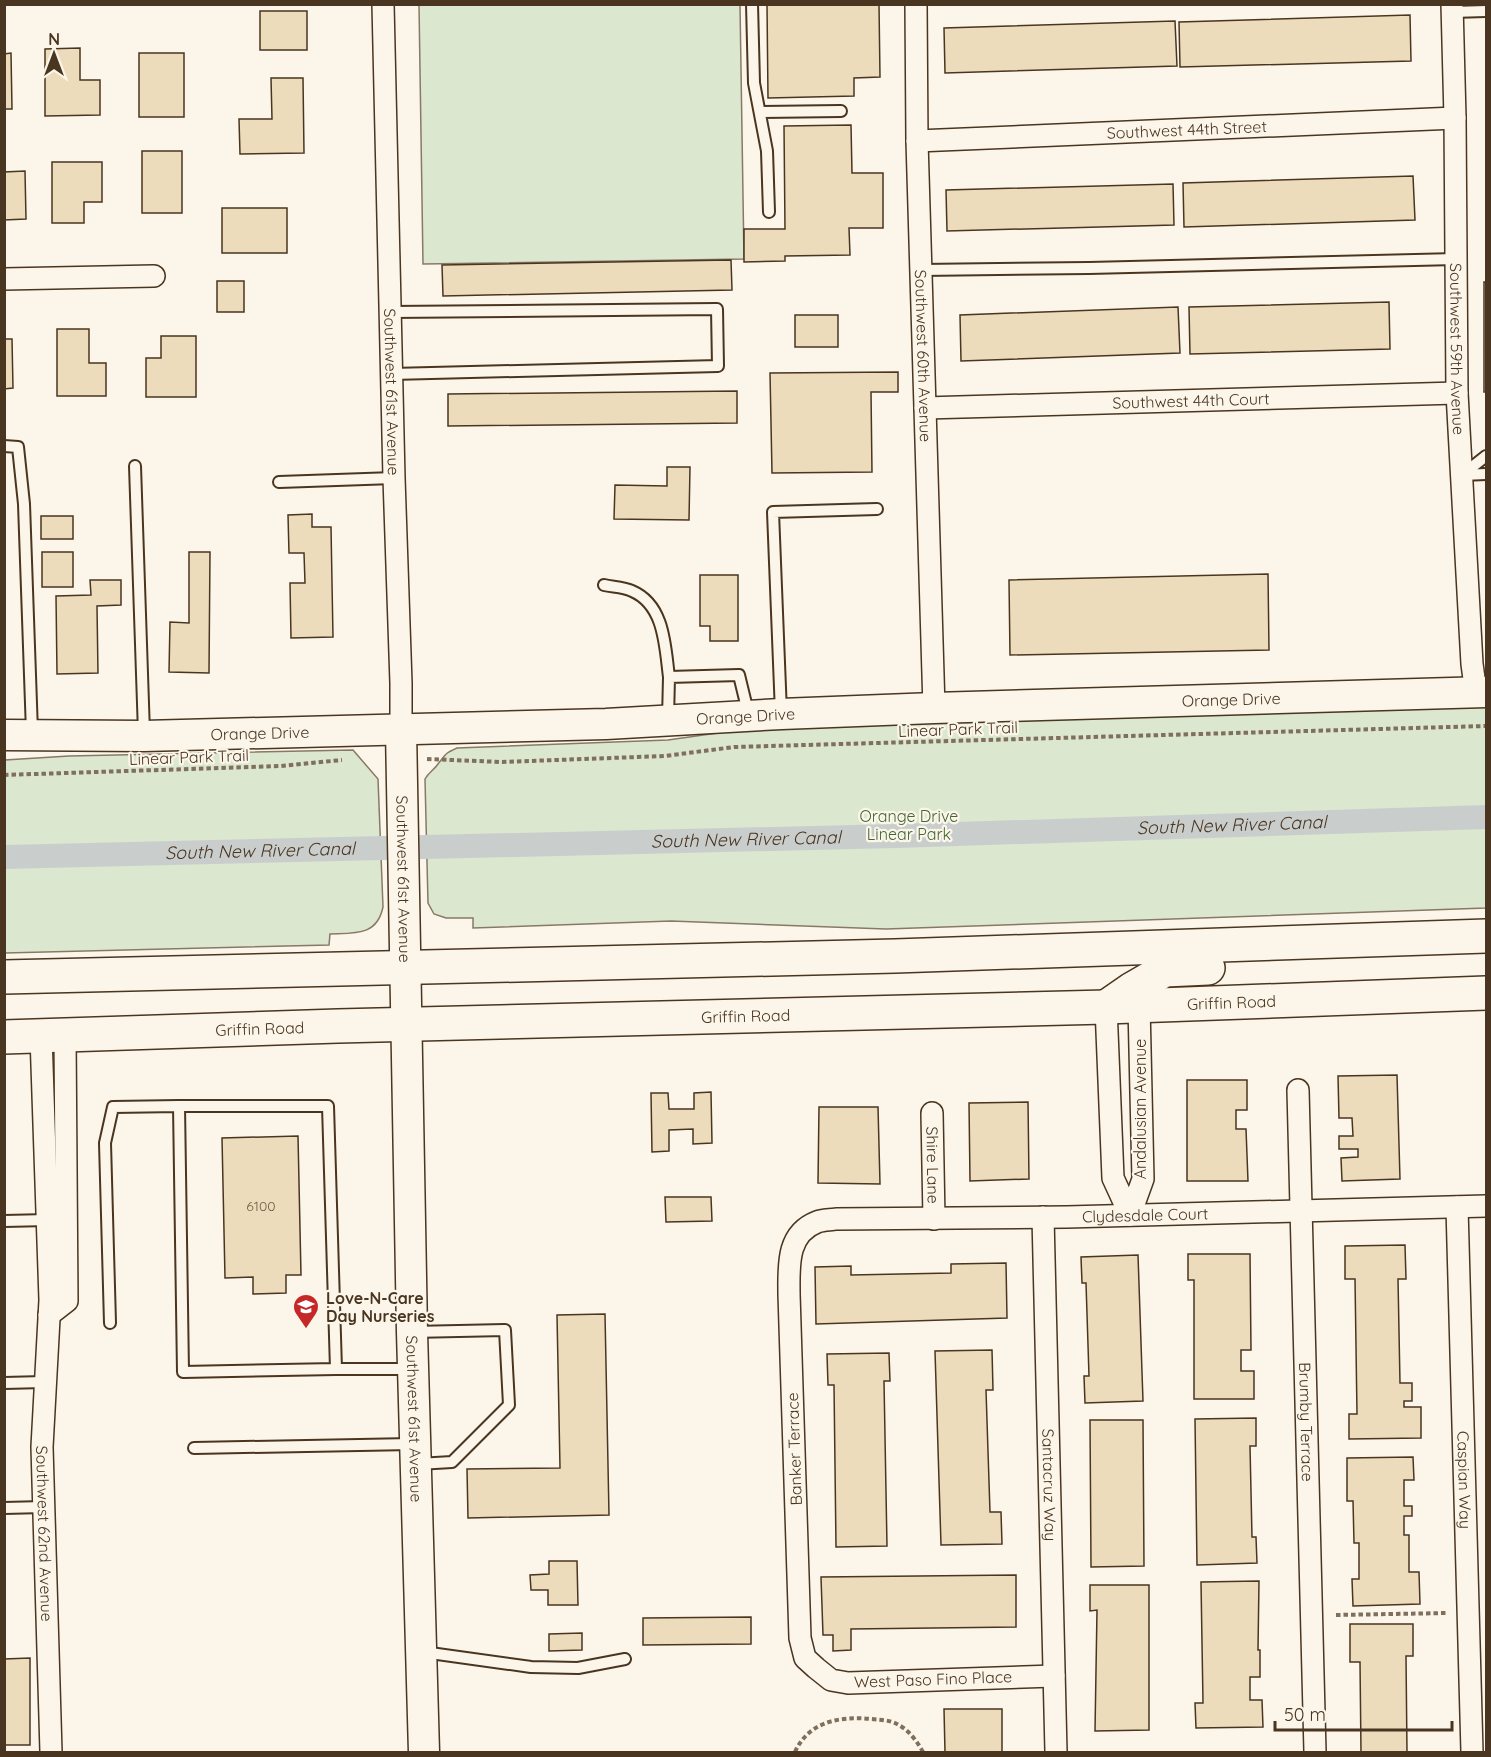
<svg xmlns="http://www.w3.org/2000/svg" width="1491" height="1757" font-family="Quicksand,sans-serif">
	<style>
		.green { fill: #dce7d0; stroke: #887966; stroke-width: 1.5 }
		.lines { fill: none; stroke-linecap: round; stroke-linejoin: round }
		.canal { stroke: #c9cecd; stroke-width: 24 }
		.building { fill: #ecdcbc; stroke: #4a3520; stroke-width: 1.5 }
		.lane-casing { stroke: #4a3520; stroke-width: 14 }
		.street-casing { stroke: #4a3520; stroke-width: 24 }
		.secondary-casing { stroke: #4a3520; stroke-width: 33 }
		.primary-casing { stroke: #4a3520; stroke-width: 36 }
		.path { stroke: #7f6f5c; stroke-width: 4; stroke-dasharray: 4.5 3; stroke-linecap: butt }
		.lane { stroke: #fbf6e9; stroke-width: 10 }
		.street { stroke: #fbf6e9; stroke-width: 21 }
		.secondary { stroke: #fbf6e9; stroke-width: 30 }
		.primary { stroke: #fbf6e9; stroke-width: 33 }
		.labels { text-anchor: middle; stroke-width: 4.5; stroke-linejoin: round; paint-order: stroke }
		.number-label { font-size: 14px; fill: #725f47 }
		.street-label { font-size: 16px; fill: #4a3520; stroke: #fbf6e9 }
		.park-label { font-size: 16px; fill: #436837; stroke: #fbf6e9 }
		.poi-label { font-size: 16px; font-weight: bold; fill: #4a3520; stroke: #fbf6e9; text-anchor: start }
		.water-label { font-size: 18px; font-style: italic; fill: #4a3520; stroke: #fbf6e9 }
	</style>
	<rect width="100%" height="100%" fill="#fbf6e9"/>
	<path class="green" d="M 419,5 L 740,5 L 744,259 L 423,264 Z
		M 1486,706 L 1486,908 L 886,929 L 671,921 L 473,928 L 473,918 L 446,918 L 434,914 L 428,903 L 425,779 C 429,772 434,770 438,764 C 447,753 444,754 457,748 L 668,740 L 746,729 L 816,724 Z
		M 353,750 L 378,779 L 383,907 C 377,936 355,933 330,934 L 329,945 L 5,953 L 5,760 L 69,756 Z"/>
	<g class="lines">
		<path class="canal" id="s1" d="M 4,857 L 896,836 L 1486,817"/>
	</g>
	<path class="building" d="M 879,4 L 880,77 L 854,78 L 854,96 L 768,98 L 767,5 Z
		M 260,11 L 307,11 L 307,50 L 260,50 Z
		M 1410,15 L 1411,61 L 1180,67 L 1179,22 Z
		M 1175,21 L 1177,66 L 945,73 L 944,28 Z
		M 80,48 L 80,80 L 100,80 L 100,115 L 45,116 L 45,49 Z
		M 11,53 L 12,109 L 4,109 L 4,54 Z
		M 139,53 L 184,53 L 184,117 L 139,117 Z
		M 271,78 L 303,78 L 304,153 L 240,154 L 239,119 L 272,119 Z
		M 851,125 L 852,173 L 883,173 L 883,228 L 849,228 L 850,255 L 785,256 L 785,261 L 744,262 L 744,229 L 785,229 L 784,126 Z
		M 142,151 L 182,151 L 182,213 L 142,213 Z
		M 52,162 L 102,162 L 102,202 L 84,202 L 84,223 L 52,223 Z
		M 25,171 L 26,219 L 4,220 L 4,172 Z
		M 1413,176 L 1415,220 L 1184,227 L 1183,183 Z
		M 1173,184 L 1174,225 L 947,231 L 946,190 Z
		M 222,208 L 287,208 L 287,253 L 222,253 Z
		M 731,260 L 732,290 L 443,296 L 442,265 Z
		M 217,281 L 244,281 L 244,312 L 217,312 Z
		M 1484,282 L 1486,282 L 1486,392 L 1484,392 Z
		M 1389,302 L 1390,349 L 1190,354 L 1189,307 Z
		M 1178,307 L 1180,353 L 961,361 L 960,315 Z
		M 795,315 L 838,315 L 838,347 L 795,347 Z
		M 57,329 L 89,329 L 89,363 L 106,363 L 106,396 L 57,396 Z
		M 161,336 L 196,336 L 196,397 L 146,397 L 146,358 L 161,358 Z
		M 4,339 L 12,339 L 13,388 L 4,389 Z
		M 898,372 L 898,392 L 871,392 L 872,472 L 772,473 L 770,373 Z
		M 737,391 L 737,423 L 448,426 L 448,394 Z
		M 667,467 L 690,467 L 689,520 L 614,519 L 615,485 L 667,486 Z
		M 312,514 L 312,527 L 331,527 L 333,637 L 291,638 L 290,583 L 305,583 L 304,553 L 289,553 L 288,515 Z
		M 41,516 L 73,516 L 73,539 L 41,539 Z
		M 42,552 L 73,552 L 73,587 L 42,587 Z
		M 189,552 L 210,552 L 209,673 L 169,672 L 170,622 L 189,623 Z
		M 1268,574 L 1269,650 L 1010,655 L 1009,580 Z
		M 700,575 L 738,575 L 738,641 L 710,641 L 710,626 L 700,626 Z
		M 90,580 L 121,580 L 121,605 L 97,606 L 98,673 L 57,674 L 56,596 L 91,595 Z
		M 1397,1075 L 1400,1179 L 1342,1181 L 1341,1158 L 1358,1157 L 1358,1149 L 1339,1149 L 1339,1136 L 1353,1136 L 1352,1118 L 1339,1118 L 1338,1076 Z
		M 1187,1080 L 1247,1080 L 1247,1110 L 1236,1110 L 1236,1129 L 1246,1129 L 1248,1181 L 1187,1181 Z
		M 711,1092 L 712,1143 L 693,1144 L 693,1129 L 669,1130 L 669,1151 L 652,1152 L 651,1093 L 668,1093 L 669,1109 L 694,1109 L 694,1093 Z
		M 1028,1102 L 1029,1179 L 970,1181 L 969,1103 Z
		M 819,1107 L 878,1107 L 880,1184 L 818,1183 Z
		M 298,1136 L 301,1275 L 286,1275 L 286,1293 L 253,1294 L 253,1277 L 225,1278 L 222,1138 Z
		M 665,1197 L 711,1197 L 712,1221 L 666,1222 Z
		M 1405,1245 L 1406,1279 L 1398,1279 L 1400,1383 L 1412,1383 L 1412,1401 L 1404,1401 L 1404,1407 L 1421,1407 L 1421,1438 L 1349,1439 L 1349,1414 L 1357,1414 L 1355,1279 L 1345,1279 L 1345,1246 Z
		M 1188,1254 L 1250,1254 L 1251,1350 L 1241,1350 L 1241,1371 L 1254,1371 L 1254,1399 L 1194,1399 L 1194,1280 L 1188,1280 Z
		M 1138,1255 L 1143,1401 L 1085,1403 L 1084,1376 L 1089,1376 L 1086,1283 L 1082,1283 L 1081,1257 Z
		M 1006,1263 L 1007,1318 L 816,1324 L 815,1267 L 851,1266 L 851,1275 L 951,1273 L 951,1264 Z
		M 605,1314 L 609,1515 L 468,1518 L 467,1469 L 560,1468 L 557,1315 Z
		M 992,1350 L 993,1390 L 986,1390 L 990,1512 L 1001,1512 L 1002,1544 L 941,1545 L 935,1351 Z
		M 889,1353 L 890,1381 L 884,1381 L 887,1546 L 836,1547 L 834,1385 L 828,1385 L 827,1354 Z
		M 1256,1418 L 1256,1446 L 1250,1446 L 1252,1537 L 1256,1537 L 1257,1563 L 1197,1565 L 1195,1419 Z
		M 1090,1420 L 1143,1420 L 1144,1566 L 1091,1567 Z
		M 1413,1457 L 1414,1480 L 1404,1480 L 1404,1506 L 1412,1506 L 1412,1516 L 1404,1516 L 1404,1535 L 1409,1535 L 1409,1572 L 1419,1572 L 1420,1604 L 1353,1606 L 1352,1579 L 1359,1579 L 1359,1543 L 1354,1543 L 1353,1501 L 1347,1501 L 1347,1458 Z
		M 549,1561 L 577,1561 L 578,1605 L 548,1605 L 548,1590 L 531,1590 L 530,1575 L 549,1574 Z
		M 1016,1575 L 1016,1627 L 851,1629 L 851,1650 L 833,1651 L 833,1635 L 823,1635 L 821,1577 Z
		M 1259,1581 L 1258,1650 L 1260,1650 L 1260,1677 L 1250,1677 L 1250,1700 L 1262,1700 L 1263,1727 L 1196,1728 L 1195,1703 L 1203,1703 L 1201,1582 Z
		M 1090,1585 L 1149,1585 L 1149,1730 L 1095,1731 L 1097,1610 L 1090,1611 Z
		M 751,1617 L 751,1644 L 643,1645 L 643,1618 Z
		M 1350,1624 L 1413,1624 L 1413,1656 L 1406,1656 L 1407,1752 L 1361,1752 L 1360,1662 L 1350,1662 Z
		M 582,1633 L 582,1650 L 549,1651 L 549,1634 Z
		M 30,1658 L 30,1745 L 4,1745 L 4,1659 Z
		M 944,1709 L 1002,1709 L 1002,1752 L 945,1752 Z"/>
	<g class="lines">
		<defs>
			<path id="lane" d="M 752,4 L 754,83 L 767,151 L 769,212
				M 1452,12 L 1486,11
				M 760,112 L 841,111
				M 921,270 L 1089,268 L 1456,259
				M 390,312 L 717,309 L 718,366 L 392,374
				M 4,446 L 18,447 L 24,504 L 32,732
				M 1486,456 L 1462,475 L 1486,474
				M 135,466 L 144,733
				M 279,482 L 394,478
				M 604,585 C 613,587 624,587 632,591 C 665,605 665,647 669,677
				M 781,713 L 773,512 L 877,509
				M 668,719 L 669,677 L 739,675 L 748,712
				M 4,1221 L 48,1220
				M 110,1323 L 105,1143 L 113,1107 L 179,1106
				M 412,1332 L 505,1330 L 509,1405 L 452,1462 L 418,1464
				M 336,1369 L 328,1106 L 179,1106 L 183,1372 L 336,1369 L 410,1369
				M 4,1383 L 44,1382
				M 194,1448 L 412,1444
				M 4,1508 L 44,1507
				M 423,1652 L 531,1667 L 578,1668 L 625,1659"/>
			<g id="street">
				<path id="s2" d="M 383,4 L 394,478 L 401,683 L 401,729"/>
				<path id="s3" d="M 916,4 L 917,141 L 934,708"/>
				<path id="s4" d="M 1452,4 L 1455,118 L 1457,393 L 1472,664 L 1476,693"/>
				<path id="s5" d="M 917,141 L 1455,118"/>
				<path d="M 4,279 L 154,276"/>
				<path id="s6" d="M 925,408 L 1457,393"/>
				<path d="M 1106,1007 L 1113,1178 L 1130,1215"/>
				<path id="s7" d="M 41,1036 L 50,1300 L 42,1447 L 51,1752"/>
				<path id="s8" d="M 1298,1090 L 1315,1752"/>
				<path id="s9" d="M 932,1113 L 934,1219"/>
				<path id="s10" d="M 1457,1207 L 1472,1752"/>
				<path d="M 1130,1215 L 1143,1179 L 1139,1006"/>
				<path id="s11" d="M 1043,1217 L 1056,1752"/>
				<path d="M 49,1315 L 67,1301 L 65,1035"/>
				<path id="s12" d="M 1054,1676 L 848,1683 L 831,1680 L 816,1668 L 805,1658 L 800,1638 L 789,1294 C 789,1267 786,1234 817,1222 C 822,1220 830,1220 836,1219 L 1067,1217 L 1486,1206"/>
			</g>
			<g id="secondary">
				<path id="s13" d="M 401,729 L 412,1332 L 424,1752"/>
				<path id="s14" d="M 4,735 L 144,736 L 606,724 L 781,714 L 934,708 L 1486,692"/>
			</g>
			<g id="primary">
				<path d="M 4,977 L 895,956 L 1486,936"/>
				<path d="M 1106,1007 L 1132,989 L 1165,970 L 1208,968"/>
				<path id="s15" d="M 4,1037 L 338,1026 L 1106,1007 L 1486,993"/>
			</g>
		</defs>
		<use href="#lane" class="lane-casing"/>
		<use href="#street" class="street-casing"/>
		<use href="#secondary" class="secondary-casing"/>
		<use href="#primary" class="primary-casing"/>
		<path class="path" d="M 427,759 L 502,762 L 665,756 L 734,747 L 1486,726
			M 4,775 L 281,766 L 342,760
			M 1336,1615 L 1447,1613
			M 795,1752 C 809,1721 840,1716 871,1719 C 883,1720 892,1720 902,1727 C 911,1733 918,1743 923,1752"/>
		<use href="#lane" class="lane"/>
		<use href="#street" class="street"/>
		<use href="#secondary" class="secondary"/>
		<use href="#primary" class="primary"/>
	</g>
	<defs>
		<symbol id="school-pin" viewBox="-11 -11 22 30"><path d="M0 17L-7.5 6A9.5 9.5 0 1 1 7.5 6Z" fill="#c62828" stroke="#fbf6e9"/><path d="M0-5L7-2L0 1L-7-2ZM-4 1L0 2.5L4 1V4Q0 6-4 4Z" fill="#fff"/></symbol>
	</defs>
	<g fill-rule="evenodd">
		<use href="#school-pin" x="291" y="1292" width="30" height="40"/>
	</g>
	<g class="labels">
		<g class="number-label">
			<text x="261" y="1211">6100</text>
		</g>
		<g class="street-label">
			<text dy="6" stroke="none"><textPath href="#s5" startOffset="270">Southwest 44th Street</textPath></text>
			<text dy="6" stroke="none"><textPath href="#s4" startOffset="345">Southwest 59th Avenue</textPath></text>
			<text dy="6" stroke="none"><textPath href="#s3" startOffset="352">Southwest 60th Avenue</textPath></text>
			<text dy="6" stroke="none"><textPath href="#s2" startOffset="388">Southwest 61st Avenue</textPath></text>
			<text dy="6" stroke="none"><textPath href="#s6" startOffset="266">Southwest 44th Court</textPath></text>
			<text dy="6" stroke="none"><textPath href="#s14" startOffset="1228">Orange Drive</textPath></text>
			<text dy="6" stroke="none"><textPath href="#s14" startOffset="742">Orange Drive</textPath></text>
			<text transform="translate(958 729) rotate(-2)" y="6">Linear Park Trail</text>
			<text dy="6" stroke="none"><textPath href="#s14" startOffset="256">Orange Drive</textPath></text>
			<text transform="translate(189 757) rotate(-2)" y="6">Linear Park Trail</text>
			<text dy="6" stroke="none"><textPath href="#s13" startOffset="150">Southwest 61st Avenue</textPath></text>
			<text dy="6" stroke="none"><textPath href="#s15" startOffset="1228">Griffin Road</textPath></text>
			<text dy="6" stroke="none"><textPath href="#s15" startOffset="742">Griffin Road</textPath></text>
			<text dy="6" stroke="none"><textPath href="#s15" startOffset="256">Griffin Road</textPath></text>
			<text transform="translate(1140 1109) rotate(-90)" y="6">Andalusian Avenue</text>
			<text dy="6" stroke="none"><textPath href="#s9" startOffset="52">Shire Lane</textPath></text>
			<text dy="6" stroke="none"><textPath href="#s12" startOffset="1034">Clydesdale Court</textPath></text>
			<text dy="6" stroke="none"><textPath href="#s13" startOffset="690">Southwest 61st Avenue</textPath></text>
			<text dy="6" stroke="none"><textPath href="#s8" startOffset="332">Brumby Terrace</textPath></text>
			<text transform="translate(794 1449) rotate(-92)" y="6">Banker Terrace</text>
			<text dy="6" stroke="none"><textPath href="#s10" startOffset="273">Caspian Way</textPath></text>
			<text dy="6" stroke="none"><textPath href="#s11" startOffset="268">Santacruz Way</textPath></text>
			<text dy="6" stroke="none"><textPath href="#s7" startOffset="498">Southwest 62nd Avenue</textPath></text>
			<text transform="translate(933 1679) rotate(-2)" y="6">West Paso Fino Place</text>
		</g>
		<g class="park-label">
			<text x="909" y="822">Orange Drive<tspan x="909" dy="18">Linear Park</tspan></text>
		</g>
		<g class="poi-label">
			<text x="326" y="1304">Love-N-Care<tspan x="326" dy="18">Day Nurseries</tspan></text>
		</g>
		<g class="water-label">
			<text dy="6" stroke="none"><textPath href="#s1" startOffset="1228">South New River Canal</textPath></text>
			<text dy="6" stroke="none"><textPath href="#s1" startOffset="742">South New River Canal</textPath></text>
			<text dy="6" stroke="none"><textPath href="#s1" startOffset="256">South New River Canal</textPath></text>
		</g>
	</g>
	<rect width="1491" height="1757" fill="none" stroke="#4a3520" stroke-width="12"/>
	<g transform="translate(54 54)" stroke="#fbf6e9" stroke-width="4.5" paint-order="stroke">
	<path d="M0-4.5L10 22L0 15L-10 22Z" fill="#4a3520"/>
	<text y="-9" font-size="16" font-weight="bold" text-anchor="middle" fill="#4a3520">N</text>
	</g>
	<path d="M1275 1721v9h177v-9" fill="none" stroke="#4a3520" stroke-width="3"/>
	<text x="1284" y="1721" font-size="18" fill="#4a3520" stroke="#fbf6e9" stroke-width="4.5" paint-order="stroke">50 m</text>
</svg>
